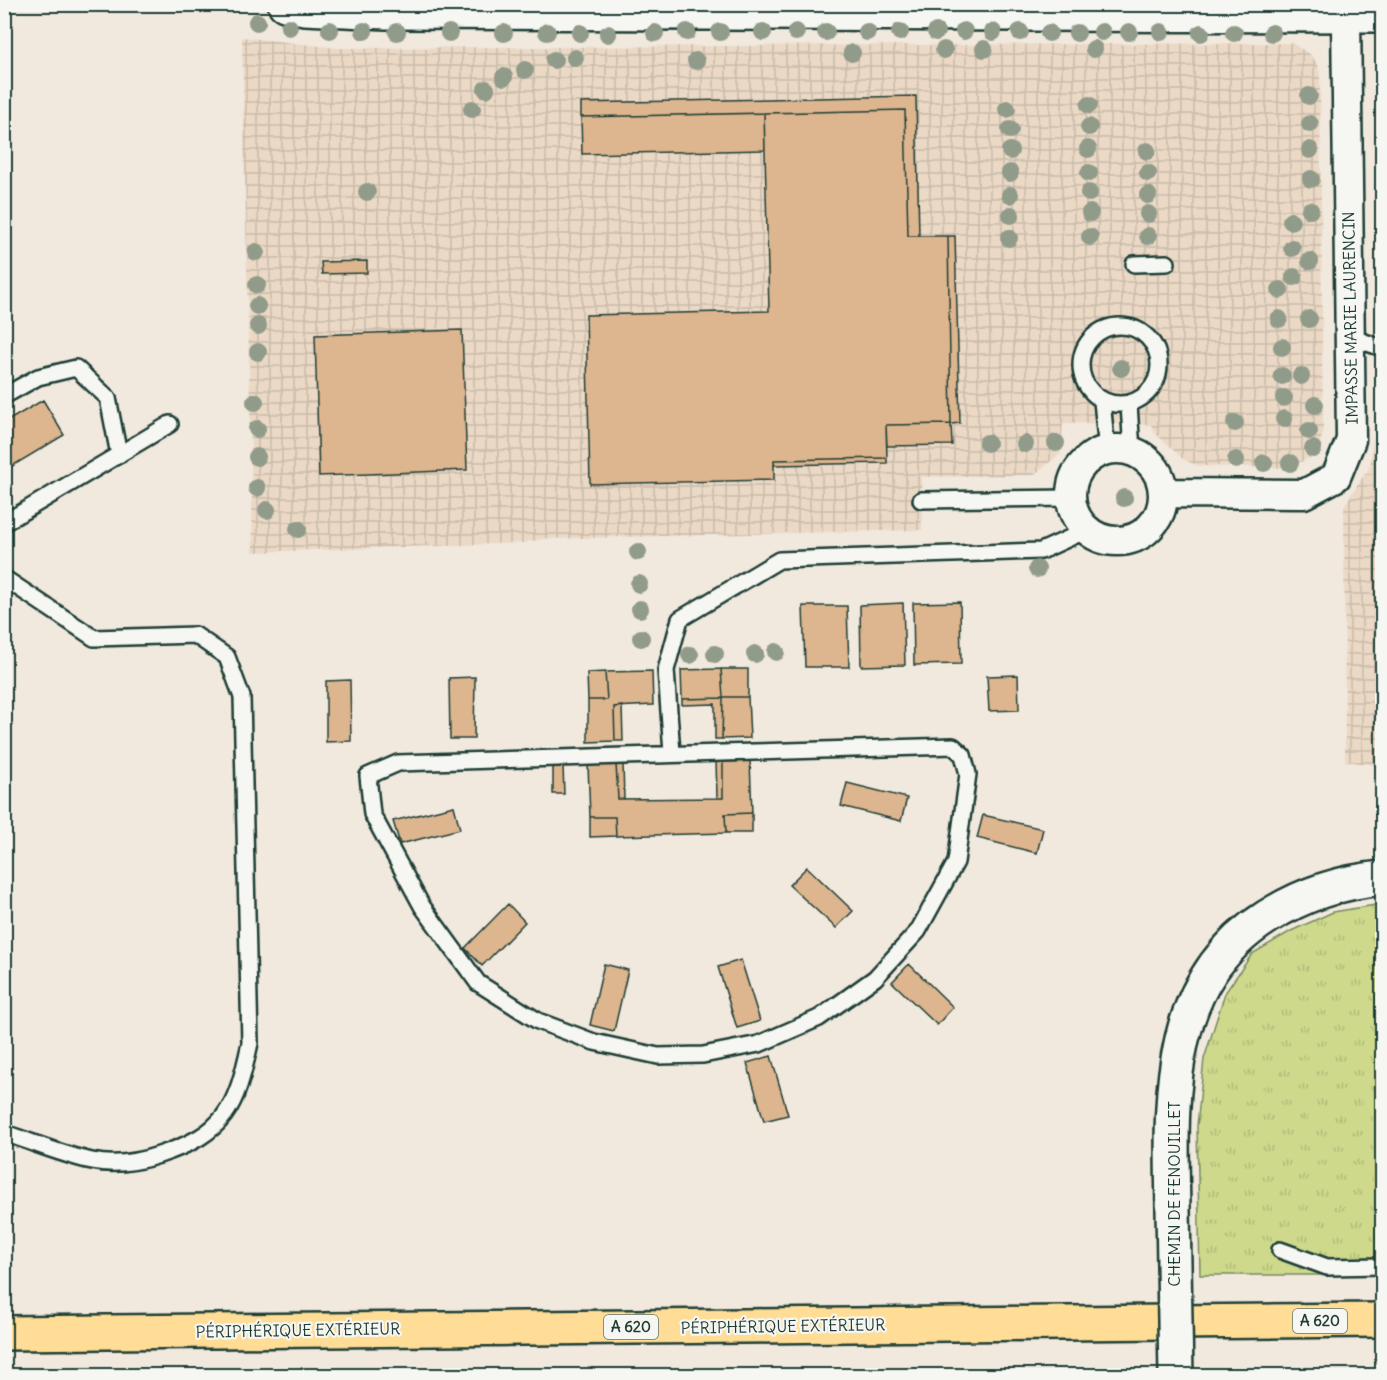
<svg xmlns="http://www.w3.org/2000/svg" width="1387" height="1380" font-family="Delius,sans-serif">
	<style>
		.industrial { fill: url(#industrial-grid) }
		.grass { fill: url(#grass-tufts); stroke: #768b60; stroke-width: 1.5 }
		.building { fill: #ddb58e; stroke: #1f3d34; stroke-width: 1.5 }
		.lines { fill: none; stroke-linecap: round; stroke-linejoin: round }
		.service-casing { stroke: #1f3d34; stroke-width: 20 }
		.minor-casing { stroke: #1f3d34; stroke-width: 33 }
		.tertiary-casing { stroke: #1f3d34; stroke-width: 38 }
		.motorway-casing { stroke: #1f3d34; stroke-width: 38 }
		.service { stroke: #f6f6f2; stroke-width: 15 }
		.minor { stroke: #f6f6f2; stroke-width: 28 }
		.tertiary { stroke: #f6f6f2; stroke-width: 33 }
		.motorway { stroke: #ffdd96; stroke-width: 33 }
		.tertiary-bridge-casing { stroke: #1f3d34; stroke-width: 38; stroke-linecap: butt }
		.tertiary-bridge { stroke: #f6f6f2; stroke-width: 33 }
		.tree { fill: #919b8a }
		.labels { text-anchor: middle; stroke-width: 4.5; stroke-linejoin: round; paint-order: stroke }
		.shield { fill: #f6f6f2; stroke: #60746d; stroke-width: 1.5 }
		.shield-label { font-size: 15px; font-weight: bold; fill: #1f3d34 }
		.street-label { font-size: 16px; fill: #1f3d34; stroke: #f6f6f2 }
	</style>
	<defs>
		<pattern id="industrial-grid" width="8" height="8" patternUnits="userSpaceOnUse" patternTransform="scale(1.5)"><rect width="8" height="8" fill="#ebd9c6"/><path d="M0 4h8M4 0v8" fill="none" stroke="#c9bbab"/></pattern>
		<pattern id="grass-tufts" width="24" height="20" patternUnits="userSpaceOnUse" patternTransform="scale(1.5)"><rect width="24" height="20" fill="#ced98c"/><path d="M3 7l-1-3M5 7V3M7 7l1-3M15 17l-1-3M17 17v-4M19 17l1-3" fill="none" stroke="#b0bb79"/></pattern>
	</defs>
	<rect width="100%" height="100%" fill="#f1e9de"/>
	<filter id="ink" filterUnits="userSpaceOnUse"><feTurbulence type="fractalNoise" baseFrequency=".0167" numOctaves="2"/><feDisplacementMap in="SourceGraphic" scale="12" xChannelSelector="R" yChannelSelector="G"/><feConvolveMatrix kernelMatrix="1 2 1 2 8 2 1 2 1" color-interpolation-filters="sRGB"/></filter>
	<g filter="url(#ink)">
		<path class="industrial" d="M 242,37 L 338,48 L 1292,43 L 1311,55 L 1318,64 L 1320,75 L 1323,434 L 1318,448 L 1308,459 L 1286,468 L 1199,466 L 1184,460 L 1156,434 L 1151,425 L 1063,423 L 1061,453 L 1034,475 L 921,477 L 922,530 L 544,539 L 522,543 L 253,552 Z
			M 1378,295 L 1382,295 L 1382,766 L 1345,761 L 1344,506 L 1370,466 L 1378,406 Z"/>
		<path class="grass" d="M 1382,904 L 1382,1275 L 1200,1275 L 1197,1126 L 1204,1059 L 1225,993 L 1252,954 L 1291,931 L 1333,912 Z"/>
		<path class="building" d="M 916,96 L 919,236 L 908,236 L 905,110 L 581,117 L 581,103 Z
			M 905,110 L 908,236 L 948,236 L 951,424 L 886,425 L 887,458 L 774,460 L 774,480 L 590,484 L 586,315 L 769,311 L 764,113 Z
			M 764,113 L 765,150 L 582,154 L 581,117 Z
			M 948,236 L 955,236 L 960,423 L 951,424 Z
			M 367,261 L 367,273 L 322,274 L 321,262 Z
			M 462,330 L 467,470 L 319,476 L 315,335 Z
			M 43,400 L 64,435 L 4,471 L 4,423 Z
			M 951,424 L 952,445 L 887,446 L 886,425 Z
			M 887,458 L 887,463 L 774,465 L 774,460 Z
			M 960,602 L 961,664 L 914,665 L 913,603 Z
			M 903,603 L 905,665 L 861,666 L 860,605 Z
			M 803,606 L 847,606 L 849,667 L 805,667 Z
			M 721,669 L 723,697 L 748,697 L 750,738 L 722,739 L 723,698 L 682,699 L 681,670 Z
			M 721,669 L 748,669 L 748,697 L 723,697 Z
			M 652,671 L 653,705 L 614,707 L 615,741 L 588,742 L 588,700 L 607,700 L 605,672 Z
			M 605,672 L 607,700 L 588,700 L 587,673 Z
			M 1018,675 L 1019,710 L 989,711 L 987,676 Z
			M 475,677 L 474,739 L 450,739 L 449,678 Z
			M 350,680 L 351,741 L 326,742 L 326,681 Z
			M 723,698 L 722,739 L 715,739 L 715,704 L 682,705 L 682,699 Z
			M 622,706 L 623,741 L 615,741 L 614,707 Z
			M 716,761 L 723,762 L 723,798 L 717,798 Z
			M 750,761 L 752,813 L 725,814 L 726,833 L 616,836 L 615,817 L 590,817 L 588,765 L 616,764 L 618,799 L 723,798 L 723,762 Z
			M 616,764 L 623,764 L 624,799 L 618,799 Z
			M 553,766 L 563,766 L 564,794 L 553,794 Z
			M 847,783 L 907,798 L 901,821 L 841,806 Z
			M 454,806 L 460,829 L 400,844 L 393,821 Z
			M 752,813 L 752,833 L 726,833 L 725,814 Z
			M 983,815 L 1043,829 L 1037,853 L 977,838 Z
			M 590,817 L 615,817 L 616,836 L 590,837 Z
			M 807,867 L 853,911 L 836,928 L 789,885 Z
			M 508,904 L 525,922 L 482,966 L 465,948 Z
			M 741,960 L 760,1021 L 737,1028 L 718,967 Z
			M 604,964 L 628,970 L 614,1031 L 590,1025 Z
			M 909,964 L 953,1007 L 937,1025 L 892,982 Z
			M 771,1056 L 788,1115 L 764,1121 L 747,1063 Z"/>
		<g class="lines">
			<defs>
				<path id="service" d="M 1134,264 L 1167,263
					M1081 365a39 39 0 1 1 78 0a39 39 0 1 1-78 0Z
					M 1350,337 L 1382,348
					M 4,396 L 38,377 L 76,368 L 108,398 L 119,455
					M 1102,401 L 1107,451
					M 1129,404 L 1132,452
					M 921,500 L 1071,498
					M 4,523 L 170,424
					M 4,578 L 94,638 L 195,635 L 227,657 L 242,697 L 250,1043 C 236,1108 226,1133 159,1155 C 138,1162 114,1166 92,1161 C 62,1155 33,1142 4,1133
					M 953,746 L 963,755 L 968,774 L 956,862 L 918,931 L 875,978 L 819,1018 L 759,1044 L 703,1055 L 658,1056 L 594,1042 L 538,1021 L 478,983 L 422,906 L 372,814 L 368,776 L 398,763 Z
					M 672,753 L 666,670 L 680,619 L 779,560 L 1041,551 L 1087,530
					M 1280,1250 L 1327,1267 L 1382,1266"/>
				<path id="minor" d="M1071 495a46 46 0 1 1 92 0a46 46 0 1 1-92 0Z
					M 1163,493 L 1304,494 L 1336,477 L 1351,440 L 1346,14"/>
				<path id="tertiary" d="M 285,4 L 305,8 L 386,12 L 1382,15
					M 1173,1209 C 1171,1100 1163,983 1267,917 C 1303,894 1340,882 1382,878"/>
				<path id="motorway" d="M 4,1333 L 1382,1320"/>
			</defs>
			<use href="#service" class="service-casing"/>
			<use href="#minor" class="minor-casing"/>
			<use href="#tertiary" class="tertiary-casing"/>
			<use href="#motorway" class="motorway-casing"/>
			<use href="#service" class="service"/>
			<use href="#minor" class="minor"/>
			<use href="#tertiary" class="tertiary"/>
			<use href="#motorway" class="motorway"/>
			<defs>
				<path id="tertiary-bridge" d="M 1173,1209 L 1176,1376"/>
			</defs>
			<use href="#tertiary-bridge" class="tertiary-bridge-casing"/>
			<use href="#tertiary-bridge" class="tertiary-bridge"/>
		</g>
		<g class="tree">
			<circle cx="257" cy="22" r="9"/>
			<circle cx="289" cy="27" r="9"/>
			<circle cx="330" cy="30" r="9"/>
			<circle cx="364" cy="31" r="9"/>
			<circle cx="964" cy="31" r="9"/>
			<circle cx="397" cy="32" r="9"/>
			<circle cx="547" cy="32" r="9"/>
			<circle cx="687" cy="32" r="9"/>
			<circle cx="720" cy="32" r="9"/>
			<circle cx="763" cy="32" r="9"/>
			<circle cx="796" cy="32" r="9"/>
			<circle cx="826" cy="32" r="9"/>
			<circle cx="867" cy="32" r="9"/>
			<circle cx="900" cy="32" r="9"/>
			<circle cx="936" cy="32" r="9"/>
			<circle cx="993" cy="32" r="9"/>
			<circle cx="1020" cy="32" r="9"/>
			<circle cx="1102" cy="32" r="9"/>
			<circle cx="1129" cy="32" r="9"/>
			<circle cx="1161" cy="32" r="9"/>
			<circle cx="449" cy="33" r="9"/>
			<circle cx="504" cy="33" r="9"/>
			<circle cx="580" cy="33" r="9"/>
			<circle cx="655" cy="33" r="9"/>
			<circle cx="1049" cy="33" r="9"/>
			<circle cx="1077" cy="33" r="9"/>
			<circle cx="1201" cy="33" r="9"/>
			<circle cx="1234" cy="33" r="9"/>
			<circle cx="1272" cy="33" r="9"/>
			<circle cx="608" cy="34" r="9"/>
			<circle cx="984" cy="49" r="9"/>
			<circle cx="1094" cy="49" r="9"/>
			<circle cx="944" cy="50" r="9"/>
			<circle cx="852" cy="53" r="9"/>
			<circle cx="575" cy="58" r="9"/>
			<circle cx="554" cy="60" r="9"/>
			<circle cx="696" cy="61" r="9"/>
			<circle cx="525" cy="70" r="9"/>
			<circle cx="504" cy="77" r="9"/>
			<circle cx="486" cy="89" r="9"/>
			<circle cx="1309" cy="96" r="9"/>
			<circle cx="1089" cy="105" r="9"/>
			<circle cx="472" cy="109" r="9"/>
			<circle cx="1007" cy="109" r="9"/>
			<circle cx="1310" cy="124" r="9"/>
			<circle cx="1089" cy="127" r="9"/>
			<circle cx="1010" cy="130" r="9"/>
			<circle cx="1088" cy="149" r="9"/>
			<circle cx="1310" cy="150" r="9"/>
			<circle cx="1010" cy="151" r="9"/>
			<circle cx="1147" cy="151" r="9"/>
			<circle cx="1010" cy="173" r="9"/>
			<circle cx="1089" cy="173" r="9"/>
			<circle cx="1148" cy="173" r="9"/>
			<circle cx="1311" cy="179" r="9"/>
			<circle cx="367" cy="192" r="9"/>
			<circle cx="1089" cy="193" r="9"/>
			<circle cx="1010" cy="195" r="9"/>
			<circle cx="1148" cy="195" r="9"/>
			<circle cx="1310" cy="210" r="9"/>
			<circle cx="1090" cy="213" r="9"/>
			<circle cx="1148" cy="214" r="9"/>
			<circle cx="1011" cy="215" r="9"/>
			<circle cx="1291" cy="221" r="9"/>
			<circle cx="1148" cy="236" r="9"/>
			<circle cx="1090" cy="237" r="9"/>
			<circle cx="1009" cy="238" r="9"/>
			<circle cx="1292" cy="248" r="9"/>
			<circle cx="256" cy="252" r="9"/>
			<circle cx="1310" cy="261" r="9"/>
			<circle cx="1294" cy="277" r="9"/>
			<circle cx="257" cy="285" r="9"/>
			<circle cx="1280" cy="290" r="9"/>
			<circle cx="257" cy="306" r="9"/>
			<circle cx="1279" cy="319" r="9"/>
			<circle cx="1309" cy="319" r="9"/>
			<circle cx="258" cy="326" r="9"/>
			<circle cx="1282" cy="347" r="9"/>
			<circle cx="258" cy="352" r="9"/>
			<circle cx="1121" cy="368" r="9"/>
			<circle cx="1282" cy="376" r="9"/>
			<circle cx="1301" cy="376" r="9"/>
			<circle cx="1284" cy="398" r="9"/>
			<circle cx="255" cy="402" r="9"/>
			<circle cx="1315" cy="405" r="9"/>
			<circle cx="1284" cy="419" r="9"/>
			<circle cx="1235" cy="423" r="9"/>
			<circle cx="257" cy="429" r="9"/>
			<circle cx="1309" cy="431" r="9"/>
			<circle cx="987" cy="443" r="9"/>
			<circle cx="1056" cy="443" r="9"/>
			<circle cx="1025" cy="444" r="9"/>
			<circle cx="1313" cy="449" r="9"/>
			<circle cx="257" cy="457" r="9"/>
			<circle cx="1236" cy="460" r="9"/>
			<circle cx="1264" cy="463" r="9"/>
			<circle cx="1290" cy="463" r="9"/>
			<circle cx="257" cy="488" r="9"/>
			<circle cx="1124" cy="498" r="9"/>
			<circle cx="267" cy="510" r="9"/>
			<circle cx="298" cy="529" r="9"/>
			<circle cx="638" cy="552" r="9"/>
			<circle cx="1037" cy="569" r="9"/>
			<circle cx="639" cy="584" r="9"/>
			<circle cx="640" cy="609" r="9"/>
			<circle cx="641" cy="638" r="9"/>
			<circle cx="776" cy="652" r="9"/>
			<circle cx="715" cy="654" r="9"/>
			<circle cx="755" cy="654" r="9"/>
			<circle cx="690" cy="655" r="9"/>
		</g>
	</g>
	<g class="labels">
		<g class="shield">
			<rect x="1293" y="1309" width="54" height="24" rx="4.5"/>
			<rect x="604" y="1315" width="54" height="24" rx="4.5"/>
		</g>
		<g class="shield-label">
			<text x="1320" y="1326">A 620</text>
			<text x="631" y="1332">A 620</text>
		</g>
		<g class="street-label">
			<text transform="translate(1350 318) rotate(-91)" y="6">IMPASSE MARIE LAURENCIN</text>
			<text transform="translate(1174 1194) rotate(-90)" y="6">CHEMIN DE FENOUILLET</text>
			<text transform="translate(783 1326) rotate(-1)" y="6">PÉRIPHÉRIQUE EXTÉRIEUR</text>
			<text transform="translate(298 1330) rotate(-1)" y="6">PÉRIPHÉRIQUE EXTÉRIEUR</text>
		</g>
	</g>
	<rect width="1387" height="1380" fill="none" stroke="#f6f6f2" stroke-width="24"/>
	<rect x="12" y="12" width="1363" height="1356" fill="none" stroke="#1f3d34" stroke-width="2" filter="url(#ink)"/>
</svg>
